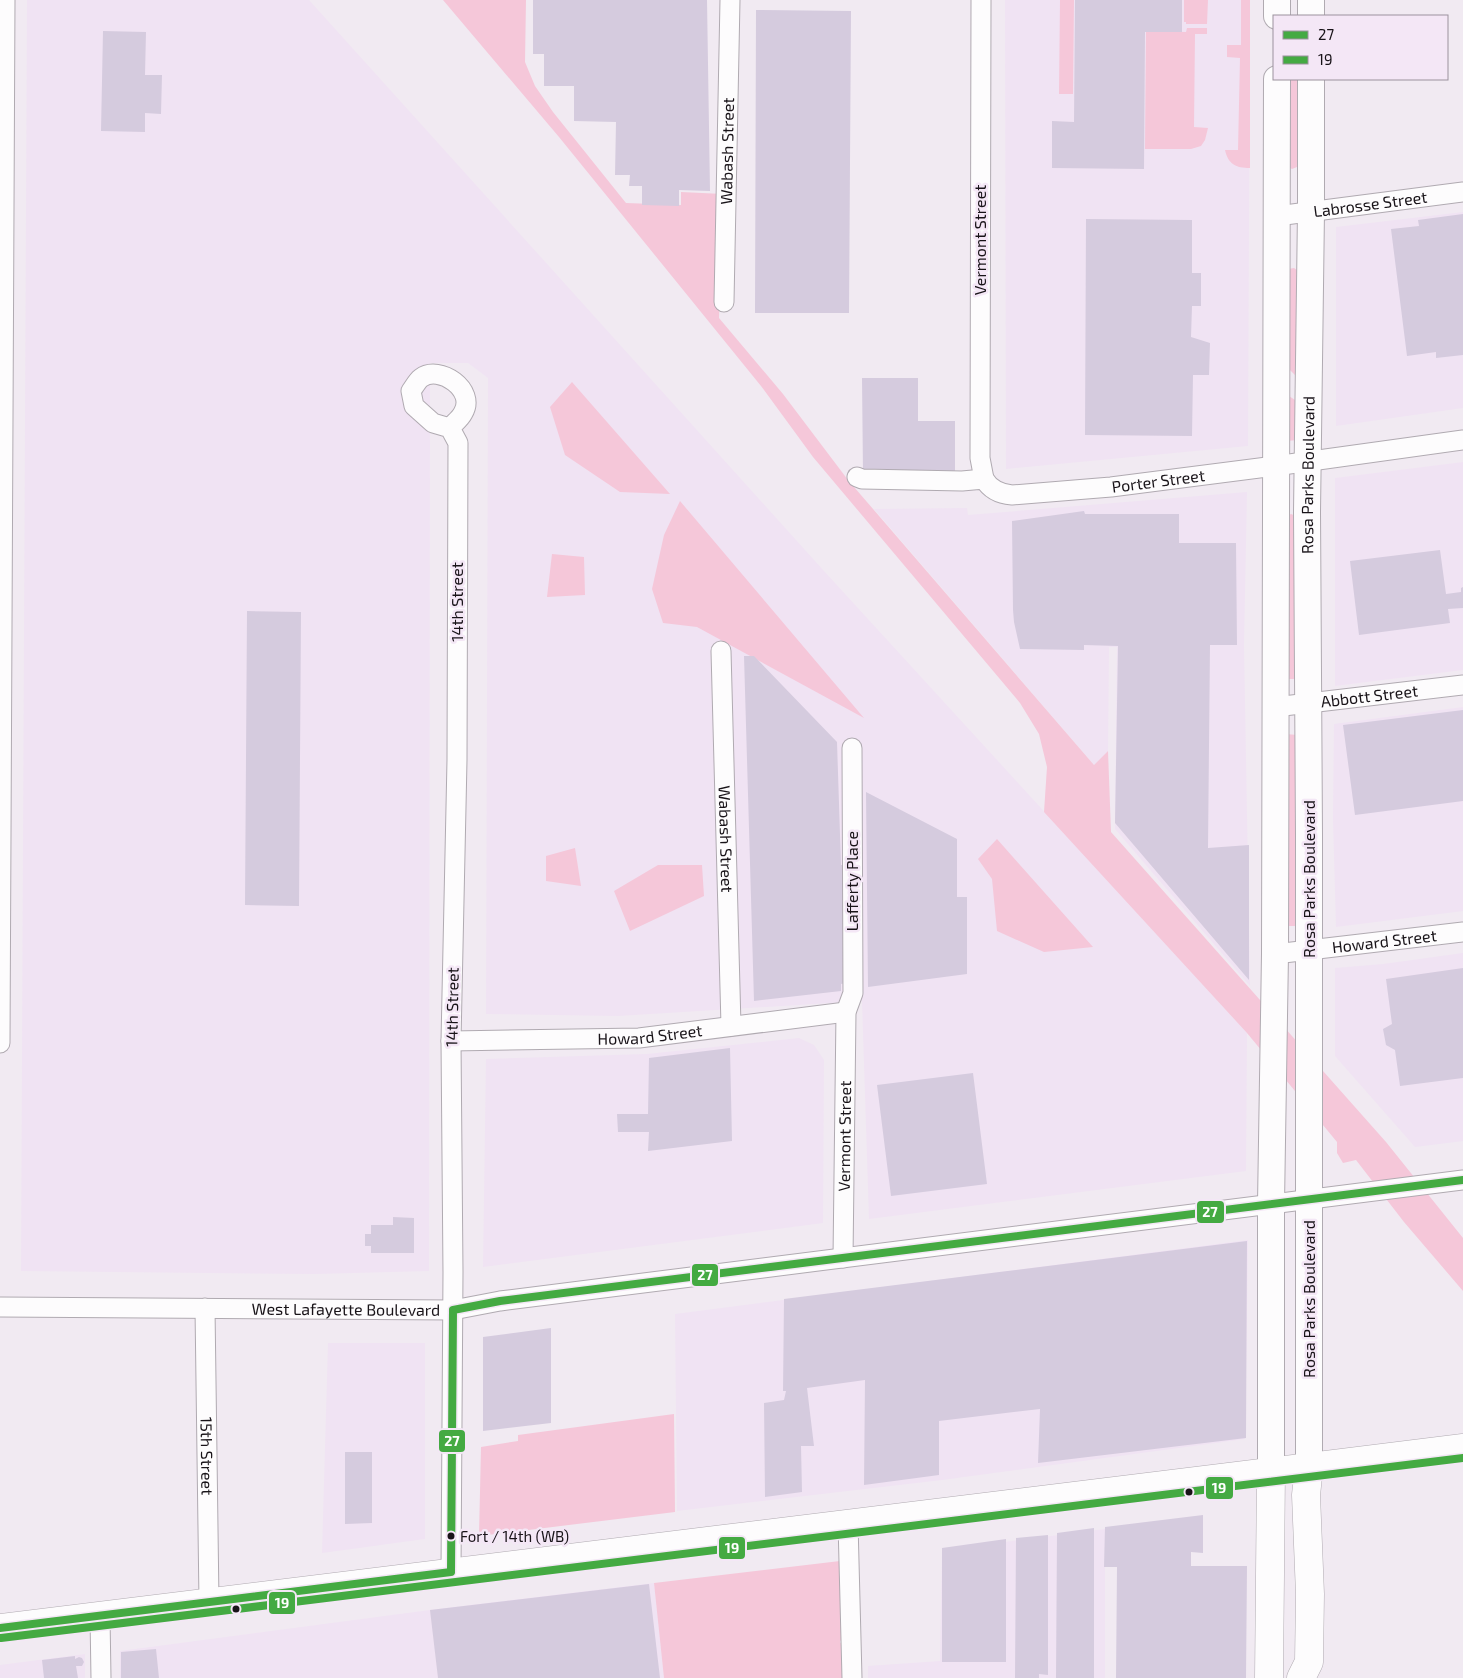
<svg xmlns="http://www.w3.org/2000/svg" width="1463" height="1678" font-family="'Exo 2',sans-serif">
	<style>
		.built { fill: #f0e3f3 }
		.green { fill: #f5c7d9 }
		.building { fill: #d5cbde }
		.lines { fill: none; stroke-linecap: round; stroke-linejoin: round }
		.minor-casing { stroke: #b0aab1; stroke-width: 21 }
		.secondary-casing { stroke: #b0aab1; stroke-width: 28 }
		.primary-casing { stroke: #b0aab1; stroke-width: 29 }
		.minor { stroke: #fdfcfd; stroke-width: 19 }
		.secondary { stroke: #fdfcfd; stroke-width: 26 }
		.primary { stroke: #fdfcfd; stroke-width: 28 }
		.bus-1-casing { stroke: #f4e7f6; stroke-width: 11 }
		.bus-2-casing { stroke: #f4e7f6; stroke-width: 11 }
		.bus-1 { stroke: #44aa42; stroke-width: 8 }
		.bus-2 { stroke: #44aa42; stroke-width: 8 }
		.bus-dot { fill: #181318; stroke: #f4e7f6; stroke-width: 2 }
		.labels { text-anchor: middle; stroke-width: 5; stroke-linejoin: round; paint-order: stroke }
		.bus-label { font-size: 15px; fill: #181318; stroke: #f4e7f6; text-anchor: start }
		.street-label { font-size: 16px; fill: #181318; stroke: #f4e7f6 }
		.line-badge { stroke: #f4e7f6; stroke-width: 2 }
		.badge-label { font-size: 14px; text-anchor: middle; font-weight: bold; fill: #fff }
	</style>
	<rect width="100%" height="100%" fill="#f1eaf2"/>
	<path class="built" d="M 27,0 L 309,0 L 824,571 L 1247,1033 L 1246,1171 L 869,1219 L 862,1001 L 618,1016 L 486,1014 L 488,378 L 468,363 L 430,363 L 429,1271 L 315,1274 L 21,1271 Z
		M 1005,0 L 1250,0 L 1248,446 L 1006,469 Z
		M 1463,212 L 1463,408 L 1336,426 L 1336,227 Z
		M 1463,462 L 1463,670 L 1335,686 L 1335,478 Z
		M 1247,492 L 1244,645 L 1250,986 L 1115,829 L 1117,647 L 1109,647 L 1108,751 L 1094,765 L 874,509 L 967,508 L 968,515 Z
		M 1463,707 L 1463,911 L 1336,927 L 1333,819 L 1334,724 Z
		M 1463,953 L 1463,1141 L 1415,1147 L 1335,1056 L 1335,968 L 1383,964 Z
		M 799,1038 L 814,1045 L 824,1060 L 823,1223 L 483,1267 L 486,1059 L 647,1054 Z
		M 1248,1240 L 1245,1439 L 942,1480 L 677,1511 L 675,1314 Z
		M 328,1343 L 425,1343 L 425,1539 L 322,1553 Z
		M 1105,1529 L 1105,1678 L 868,1678 L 868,1666 L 940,1661 L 942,1550 Z
		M 654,1583 L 664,1678 L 120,1678 L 120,1651 L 430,1610 Z
		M 85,1654 L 85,1678 L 0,1678 L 0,1665 Z"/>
	<path class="green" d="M 443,0 L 526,0 L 525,62 L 535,86 L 553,112 L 626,203 L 681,205 L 681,192 L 723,194 L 719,318 L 783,394 L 848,480 L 1094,765 L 1108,751 L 1111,832 L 1386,1142 L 1463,1238 L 1463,1291 L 1404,1222 L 1356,1160 L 1343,1163 L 1337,1153 L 1337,1142 L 1247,1033 L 1044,812 L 1047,767 L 1039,734 L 1020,703 L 813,457 L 761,386 L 559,137 Z
		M 1060,0 L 1074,0 L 1073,94 L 1059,94 Z
		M 1184,0 L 1208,0 L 1207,24 L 1186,24 L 1186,22 L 1184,22 Z
		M 1241,0 L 1250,0 L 1250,168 C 1236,168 1228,164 1225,150 L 1238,150 L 1240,58 L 1227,57 L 1227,45 L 1241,45 Z
		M 1187,28 L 1207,28 L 1207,34 L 1195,34 L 1194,127 L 1208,128 L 1205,140 L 1201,146 L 1191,149 L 1145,149 L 1146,31 L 1186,32 Z
		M 1286,79 L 1298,79 L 1300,87 L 1299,165 L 1297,167 L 1292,169 L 1287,166 Z
		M 1294,268 L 1297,270 L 1298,375 L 1295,375 L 1289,369 L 1288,269 Z
		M 572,382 L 670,494 L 620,492 L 565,455 L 550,407 Z
		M 1286,394 L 1298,402 L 1298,440 L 1286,441 Z
		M 680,501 L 864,718 L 697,627 L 663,623 L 652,589 L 664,535 Z
		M 1291,514 L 1296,516 L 1298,679 L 1284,679 L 1289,515 Z
		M 552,554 L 584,557 L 585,595 L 547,597 Z
		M 1285,734 L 1298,735 L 1297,926 L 1284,926 Z
		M 997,839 L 1093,947 L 1044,952 L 997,931 L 992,879 L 978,859 Z
		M 575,848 L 581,886 L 546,881 L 546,856 Z
		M 658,865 L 702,865 L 704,896 L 630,931 L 614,891 Z
		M 674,1414 L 675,1512 L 479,1536 L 481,1447 L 518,1441 L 518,1435 Z
		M 840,1561 L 842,1638 L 840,1642 L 842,1645 L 844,1678 L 664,1678 L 654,1583 Z"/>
	<path class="building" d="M 533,0 L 707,0 L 710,191 L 679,190 L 679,206 L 642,205 L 642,186 L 629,186 L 630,175 L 615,175 L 616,122 L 574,121 L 574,86 L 544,86 L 544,54 L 533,54 Z
		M 1075,0 L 1182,0 L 1182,32 L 1145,32 L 1144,169 L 1052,168 L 1052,121 L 1074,122 Z
		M 756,10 L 851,11 L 849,313 L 755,313 Z
		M 103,31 L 146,32 L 145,75 L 162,75 L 161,114 L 145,113 L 145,132 L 101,131 Z
		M 1463,214 L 1463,355 L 1436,358 L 1436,352 L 1407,356 L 1391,229 L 1419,226 L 1418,220 Z
		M 1086,219 L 1192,220 L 1192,273 L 1201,273 L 1201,306 L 1192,306 L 1191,337 L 1210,343 L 1209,375 L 1193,375 L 1192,436 L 1085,435 Z
		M 862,378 L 918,378 L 918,421 L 955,421 L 955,474 L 863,474 Z
		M 1084,511 L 1085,514 L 1179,514 L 1179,543 L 1236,543 L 1237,645 L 1210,645 L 1208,848 L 1249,845 L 1249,980 L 1115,823 L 1118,646 L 1084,645 L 1084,650 L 1020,649 L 1014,622 L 1013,610 L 1012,521 Z
		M 1440,550 L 1446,594 L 1461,592 L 1461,588 L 1463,587 L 1463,608 L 1448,609 L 1450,623 L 1359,635 L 1350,561 Z
		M 247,611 L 301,612 L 299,906 L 245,905 Z
		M 744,656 L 754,656 L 837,742 L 841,865 L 847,865 L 846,983 L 841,984 L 841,991 L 754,1001 Z
		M 1463,710 L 1463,801 L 1355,815 L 1343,725 Z
		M 866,792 L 957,839 L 957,897 L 967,897 L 967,974 L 868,987 Z
		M 1463,968 L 1463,1078 L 1400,1086 L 1395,1050 L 1386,1045 L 1383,1029 L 1392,1024 L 1386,979 Z
		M 730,1048 L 732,1141 L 648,1151 L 649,1132 L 618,1132 L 617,1114 L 648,1114 L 649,1058 Z
		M 973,1073 L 987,1184 L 891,1196 L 877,1085 Z
		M 393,1217 L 414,1218 L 414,1253 L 371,1253 L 371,1246 L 365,1246 L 365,1234 L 371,1234 L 371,1225 L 393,1225 Z
		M 1247,1241 L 1246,1438 L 1038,1463 L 1040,1409 L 939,1421 L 939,1475 L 864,1485 L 865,1380 L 807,1388 L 814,1446 L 801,1446 L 802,1492 L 765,1497 L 764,1403 L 784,1400 L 786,1391 L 783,1391 L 784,1299 Z
		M 551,1328 L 551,1423 L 483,1431 L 483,1337 Z
		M 345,1452 L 372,1452 L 372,1523 L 345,1524 Z
		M 1203,1515 L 1203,1553 L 1191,1552 L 1191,1566 L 1247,1566 L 1246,1678 L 1116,1678 L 1117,1567 L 1104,1567 L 1105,1527 Z
		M 1094,1528 L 1094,1678 L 1056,1678 L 1057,1533 Z
		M 1048,1535 L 1048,1675 L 1039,1674 L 1039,1678 L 1015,1678 L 1016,1538 Z
		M 1006,1539 L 1006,1662 L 942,1662 L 942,1548 Z
		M 649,1584 L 660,1678 L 438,1678 L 430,1610 Z
		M 156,1649 L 159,1678 L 121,1678 L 121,1652 Z
		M 75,1656 L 75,1659 L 79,1657 L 82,1658 L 84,1662 L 82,1666 L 76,1666 L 78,1678 L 44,1678 L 42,1660 Z"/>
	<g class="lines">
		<defs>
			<g id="minor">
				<path d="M 981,0 L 980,458 L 984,479"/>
				<path id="s1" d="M 1277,216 L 1463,192"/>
				<path id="s2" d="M 724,302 L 730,0"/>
				<path d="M 450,428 C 454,423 460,419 463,413 C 477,390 439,364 421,378 C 417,381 414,387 411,391 L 414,406 L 433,423 L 450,428 L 458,443 L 457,760 L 451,1041 L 453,1272 L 451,1572"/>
				<path id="s3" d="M 857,477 L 862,479 L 962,481 L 984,479 C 990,489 999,494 1012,495 L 1111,487 L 1275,466 L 1463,440"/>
				<path id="s4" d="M 721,651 L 731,1026"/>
				<path id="s5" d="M 1275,707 L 1463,685"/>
				<path id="s6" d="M 1275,954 L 1463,932"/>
				<path id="s7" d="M 451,1041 L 639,1038 L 846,1012"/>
				<path d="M 0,1043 L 5,0"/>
				<path id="s8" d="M 843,1258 L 846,1012 L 853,993 L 852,748"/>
				<path id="s9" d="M 0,1307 L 453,1310 L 500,1301 L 1463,1180"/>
				<path id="s10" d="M 205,1308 L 209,1602"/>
				<path d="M 848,1523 L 852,1678"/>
				<path d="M 100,1616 L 101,1678"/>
			</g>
			<g id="secondary">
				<path d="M 1277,16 L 1277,0"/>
				<path d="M 1311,16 L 1311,0"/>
				<path id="s11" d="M 1309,1467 L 1309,834 L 1307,512 L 1311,211 L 1311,79"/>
				<path d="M 1271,1471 L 1271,1204 L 1275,954 L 1277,79"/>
			</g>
			<path id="primary" d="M 0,1628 L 1463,1448
				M 1269,1678 L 1271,1471
				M 1301,1678 L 1309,1662 L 1310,1594 L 1306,1495 L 1309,1467"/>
		</defs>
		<use href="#minor" class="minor-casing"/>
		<use href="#secondary" class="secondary-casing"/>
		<use href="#primary" class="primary-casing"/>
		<use href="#minor" class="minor"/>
		<use href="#secondary" class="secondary"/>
		<use href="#primary" class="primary"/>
		<defs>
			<path id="bus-1" d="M 453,1310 L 500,1301 L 1463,1180
				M 451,1572 L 453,1310
				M 0,1628 L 451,1572"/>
			<path id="bus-2" d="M 1,1638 L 1463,1458"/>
		</defs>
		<use href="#bus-1" class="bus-1-casing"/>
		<use href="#bus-2" class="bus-2-casing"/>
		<use href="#bus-1" class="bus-1"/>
		<use href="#bus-2" class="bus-2"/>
	</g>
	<g class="bus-dot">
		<circle cx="1189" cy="1492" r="4.5"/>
		<circle cx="451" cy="1536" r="4.5"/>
		<circle cx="236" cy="1609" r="4.5"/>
	</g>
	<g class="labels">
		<g class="bus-label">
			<text x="460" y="1542">Fort / 14th (WB)</text>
		</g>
		<g class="street-label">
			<text dy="6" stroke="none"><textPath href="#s2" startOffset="151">Wabash Street</textPath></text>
			<text dy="6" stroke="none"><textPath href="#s1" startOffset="94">Labrosse Street</textPath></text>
			<text transform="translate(980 240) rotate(-90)" y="6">Vermont Street</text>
			<text dy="6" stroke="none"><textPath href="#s11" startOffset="992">Rosa Parks Boulevard</textPath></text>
			<text dy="6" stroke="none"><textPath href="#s3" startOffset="308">Porter Street</textPath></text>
			<text transform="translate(457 602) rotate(-90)" y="6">14th Street</text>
			<text dy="6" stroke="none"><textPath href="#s5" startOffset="95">Abbott Street</textPath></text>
			<text dy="6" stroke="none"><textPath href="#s4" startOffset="188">Wabash Street</textPath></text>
			<text transform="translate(1309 879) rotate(-90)" y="6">Rosa Parks Boulevard</text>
			<text transform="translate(852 881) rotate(-90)" y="6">Lafferty Place</text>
			<text dy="6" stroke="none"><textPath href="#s6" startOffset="110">Howard Street</textPath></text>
			<text transform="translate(452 1007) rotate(-89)" y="6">14th Street</text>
			<text dy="6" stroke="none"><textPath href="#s7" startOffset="199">Howard Street</textPath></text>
			<text dy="6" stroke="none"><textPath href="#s8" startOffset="122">Vermont Street</textPath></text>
			<text transform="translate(1309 1299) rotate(-90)" y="6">Rosa Parks Boulevard</text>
			<text dy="6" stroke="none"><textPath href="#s9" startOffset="346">West Lafayette Boulevard</textPath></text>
			<text dy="6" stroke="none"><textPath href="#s10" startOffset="148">15th Street</textPath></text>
		</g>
	</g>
	<g class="line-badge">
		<rect x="1196" y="1200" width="29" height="24" rx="5" fill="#44aa42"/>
		<rect x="691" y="1263" width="28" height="24" rx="5" fill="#44aa42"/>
		<rect x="438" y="1429" width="28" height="24" rx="5" fill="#44aa42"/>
		<rect x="1205" y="1476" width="29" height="24" rx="5" fill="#44aa42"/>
		<rect x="718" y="1536" width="28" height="24" rx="5" fill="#44aa42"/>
		<rect x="268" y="1591" width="28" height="24" rx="5" fill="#44aa42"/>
	</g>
	<g class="badge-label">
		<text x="1210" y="1217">27</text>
		<text x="705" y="1280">27</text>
		<text x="452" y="1446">27</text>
		<text x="1219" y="1493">19</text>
		<text x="732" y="1553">19</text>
		<text x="282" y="1608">19</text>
	</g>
	<rect x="1273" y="15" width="175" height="65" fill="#f4e7f6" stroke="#9c929d"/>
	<rect x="1283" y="31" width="25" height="8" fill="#44aa42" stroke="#9c929d"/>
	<text x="1318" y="40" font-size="15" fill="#181318">27</text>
	<rect x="1283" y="56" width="25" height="8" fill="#44aa42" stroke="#9c929d"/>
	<text x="1318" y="65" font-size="15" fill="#181318">19</text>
</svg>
